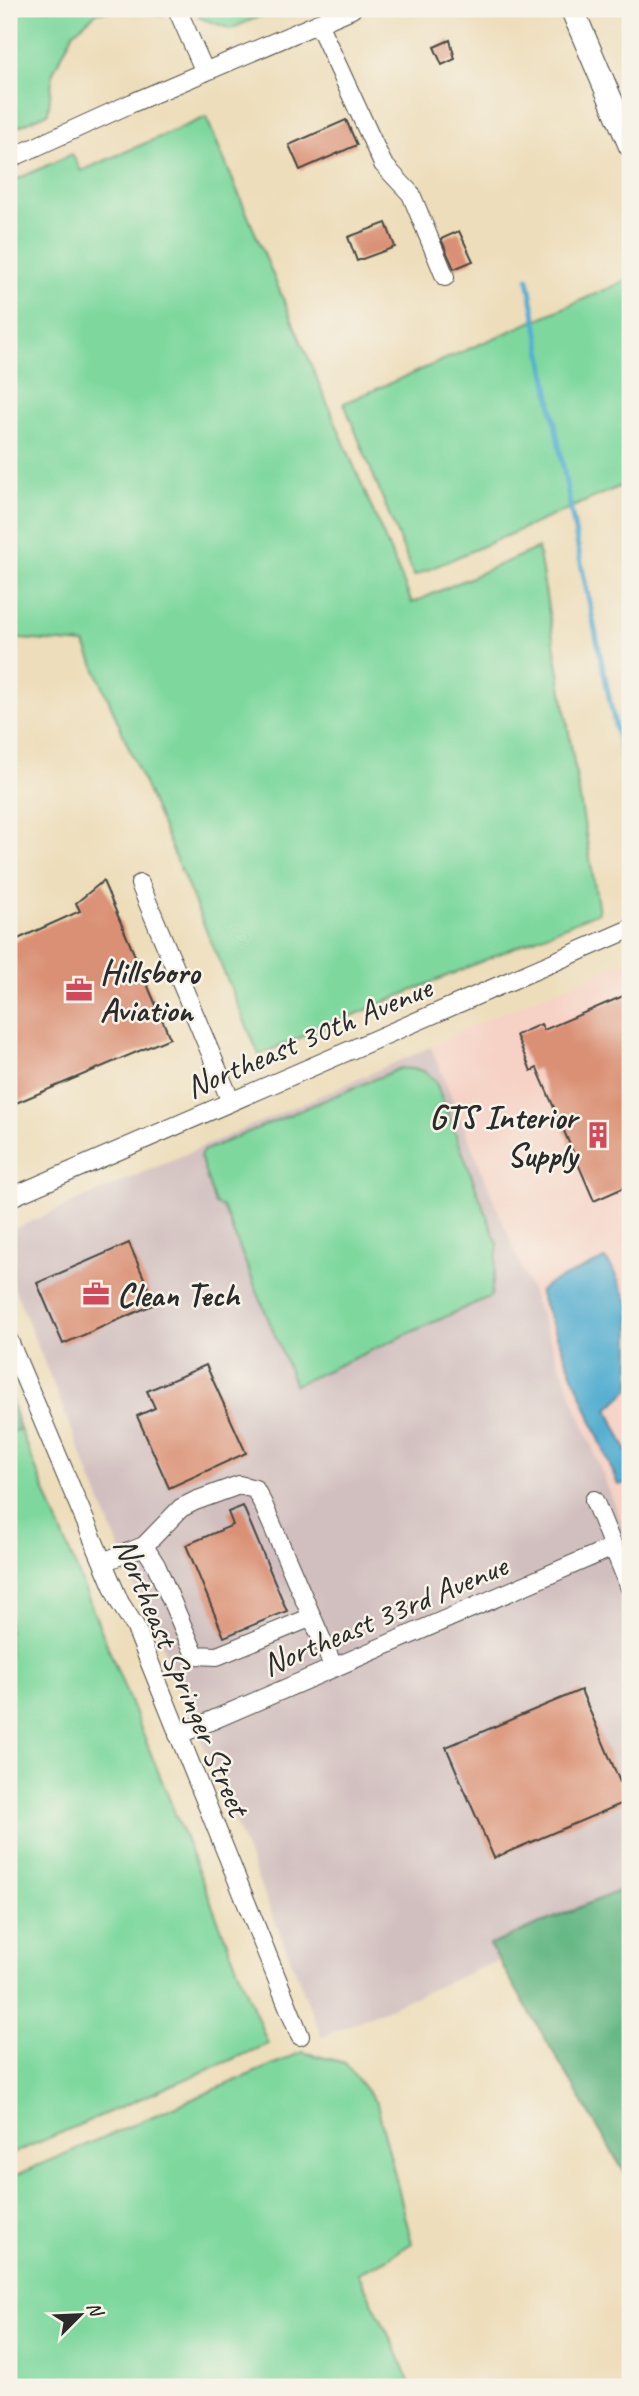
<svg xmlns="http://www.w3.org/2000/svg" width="639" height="2396" font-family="Caveat,sans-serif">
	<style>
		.built { fill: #f6d1c5 }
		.industrial { fill: #d1bfbf }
		.green { fill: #7ed89e; stroke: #548264; stroke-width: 2 }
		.forest { fill: #66b885; stroke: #487258; stroke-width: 2 }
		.water { fill: #52add0; stroke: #3e6c7e; stroke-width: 2 }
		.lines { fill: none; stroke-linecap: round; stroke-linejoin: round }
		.stream { stroke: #52add0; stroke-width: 5 }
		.building { fill: #da9074 }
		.minor-casing { stroke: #484640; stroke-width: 20 }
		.major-casing { stroke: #484640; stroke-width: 25 }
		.minor { stroke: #fff; stroke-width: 18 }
		.major { stroke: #fff; stroke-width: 23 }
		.labels { text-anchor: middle; stroke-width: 5; stroke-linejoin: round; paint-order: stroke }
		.poi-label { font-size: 33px; font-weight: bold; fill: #2b2b2b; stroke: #f7f3e8; text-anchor: start }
		.street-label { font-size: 33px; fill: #2b2b2b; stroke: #f7f3e8 }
	</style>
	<rect width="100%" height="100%" fill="#f7f3e8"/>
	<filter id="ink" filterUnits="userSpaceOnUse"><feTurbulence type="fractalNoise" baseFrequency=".0143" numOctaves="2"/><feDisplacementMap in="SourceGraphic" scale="14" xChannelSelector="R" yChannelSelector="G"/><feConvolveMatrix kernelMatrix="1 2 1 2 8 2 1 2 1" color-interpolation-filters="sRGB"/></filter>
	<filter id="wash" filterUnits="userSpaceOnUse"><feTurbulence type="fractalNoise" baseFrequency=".00686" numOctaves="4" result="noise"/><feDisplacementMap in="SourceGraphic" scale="28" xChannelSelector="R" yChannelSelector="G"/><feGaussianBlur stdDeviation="1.57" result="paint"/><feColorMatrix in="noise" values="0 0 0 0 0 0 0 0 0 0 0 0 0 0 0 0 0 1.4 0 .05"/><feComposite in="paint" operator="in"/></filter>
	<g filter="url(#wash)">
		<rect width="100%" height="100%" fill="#edddba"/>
		<path class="built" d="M 630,959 L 630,1544 L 526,1278 L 431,1047 L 463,1029 Z"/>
		<path class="industrial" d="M 431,1047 L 526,1278 L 630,1544 L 630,1886 L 491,1945 L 499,1960 L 322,2037 L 153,1621 L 139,1597 L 9,1275 L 9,1231 Z"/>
		<path class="green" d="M 9,9 L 159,9 L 162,16 L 131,10 L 98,12 L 74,32 L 53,72 L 48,113 L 9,131 Z
			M 196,9 L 276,9 L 231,29 L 200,18 Z
			M 206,117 L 412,603 L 538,548 L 599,912 L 259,1055 L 85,644 L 9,638 L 9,183 L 72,154 L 81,171 Z
			M 630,279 L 630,482 L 414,576 L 344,403 Z
			M 401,1068 C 418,1070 426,1067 436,1083 L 498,1245 L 491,1296 L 295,1385 L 223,1207 L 215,1204 L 200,1156 L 203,1151 Z
			M 20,1429 L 268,2044 L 9,2155 L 9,1433 Z
			M 302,2052 L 345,2063 L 377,2104 L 412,2243 L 385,2260 L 358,2273 L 397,2352 L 411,2387 L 9,2387 L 9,2178 Z"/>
		<path class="forest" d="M 9,1394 L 20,1429 L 9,1433 Z
			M 630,1886 L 630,2182 L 490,1945 Z"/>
		<path class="water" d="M 605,1259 L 612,1268 L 630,1306 L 630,1388 L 608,1409 L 630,1458 L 630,1483 L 618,1485 L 539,1292 L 548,1284 Z"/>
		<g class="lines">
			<path class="stream" d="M 528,279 L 580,558 L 630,797"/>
		</g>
		<g id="blocks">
			<path class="building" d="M 450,40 L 455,59 L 442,65 L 434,47 Z
				M 346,120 L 357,145 L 300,170 L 289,145 Z
				M 386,223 L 395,247 L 357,261 L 348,237 Z
				M 459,231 L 473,261 L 454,269 L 441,239 Z
				M 103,881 L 170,1038 L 9,1106 L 9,943 L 80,911 L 76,903 Z
				M 630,993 L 630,1185 L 594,1201 L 537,1068 L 531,1071 L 516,1035 L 541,1024 L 544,1030 Z
				M 129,1243 L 155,1304 L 63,1344 L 37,1283 Z
				M 206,1365 L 246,1453 L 169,1488 L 137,1416 L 155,1408 L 147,1391 Z
				M 243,1506 L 287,1611 L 224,1637 L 186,1545 L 233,1525 L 228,1512 Z
				M 581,1690 L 628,1801 L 494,1858 L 446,1747 Z"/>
		</g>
	</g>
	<g filter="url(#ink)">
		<use href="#blocks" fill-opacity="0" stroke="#484640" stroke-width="2"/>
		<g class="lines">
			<defs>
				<path id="minor" d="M 177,9 L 205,72
					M 318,23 L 383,164 L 411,194 L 445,277
					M 9,159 L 132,103 L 352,9
					M 140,884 L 231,1102
					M 9,1198 L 630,929
					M 9,1341 L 120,1603 L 135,1626 L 300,2036
					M 594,1500 L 630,1588
					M 144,1546 L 156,1565 L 195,1655 L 217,1656 L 312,1617
					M 103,1562 L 144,1546 L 181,1508 L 195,1501 L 239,1485 L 255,1489 L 263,1504 L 334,1668
					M 178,1735 L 613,1547"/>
				<path id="major" d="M 572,9 L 630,145"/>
			</defs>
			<use href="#minor" class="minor-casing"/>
			<use href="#major" class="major-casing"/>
			<use href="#minor" class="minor"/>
			<use href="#major" class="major"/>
		</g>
	</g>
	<defs>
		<symbol id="office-bare" viewBox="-9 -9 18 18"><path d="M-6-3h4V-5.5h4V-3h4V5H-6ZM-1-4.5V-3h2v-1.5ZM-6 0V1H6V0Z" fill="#d1495b" stroke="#f7f3e8" stroke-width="2.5" paint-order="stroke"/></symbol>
		<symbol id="building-bare" viewBox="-9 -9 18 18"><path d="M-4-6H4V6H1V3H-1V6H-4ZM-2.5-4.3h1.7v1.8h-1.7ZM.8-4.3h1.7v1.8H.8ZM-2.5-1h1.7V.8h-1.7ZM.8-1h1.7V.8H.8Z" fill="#d1495b" stroke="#f7f3e8" stroke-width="2.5" paint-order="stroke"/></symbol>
	</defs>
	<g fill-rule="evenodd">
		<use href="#office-bare" x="60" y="971" width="38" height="38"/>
		<use href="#building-bare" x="579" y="1116" width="38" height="38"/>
		<use href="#office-bare" x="77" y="1275" width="38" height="38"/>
	</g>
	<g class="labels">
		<g class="poi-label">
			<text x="100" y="983">Hillsboro<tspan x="100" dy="38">Aviation</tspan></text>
			<text x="577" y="1128" text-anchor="end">GTS Interior<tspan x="577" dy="38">Supply</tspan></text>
			<text x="117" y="1306">Clean Tech</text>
		</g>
		<g class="street-label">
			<text transform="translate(308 1036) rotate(-23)" y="12">Northeast 30th Avenue</text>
			<text transform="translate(384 1614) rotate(-23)" y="12">Northeast 33rd Avenue</text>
			<text transform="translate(183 1676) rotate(67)" y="12">Northeast Springer Street</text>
		</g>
	</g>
	<rect width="639" height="2396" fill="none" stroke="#f7f3e8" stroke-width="35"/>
	<g transform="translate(80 2315) rotate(66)" stroke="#f7f3e8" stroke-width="5" paint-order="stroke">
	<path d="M0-5L12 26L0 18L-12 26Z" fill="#2b2b2b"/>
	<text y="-10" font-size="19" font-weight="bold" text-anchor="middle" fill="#2b2b2b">N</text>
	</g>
</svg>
